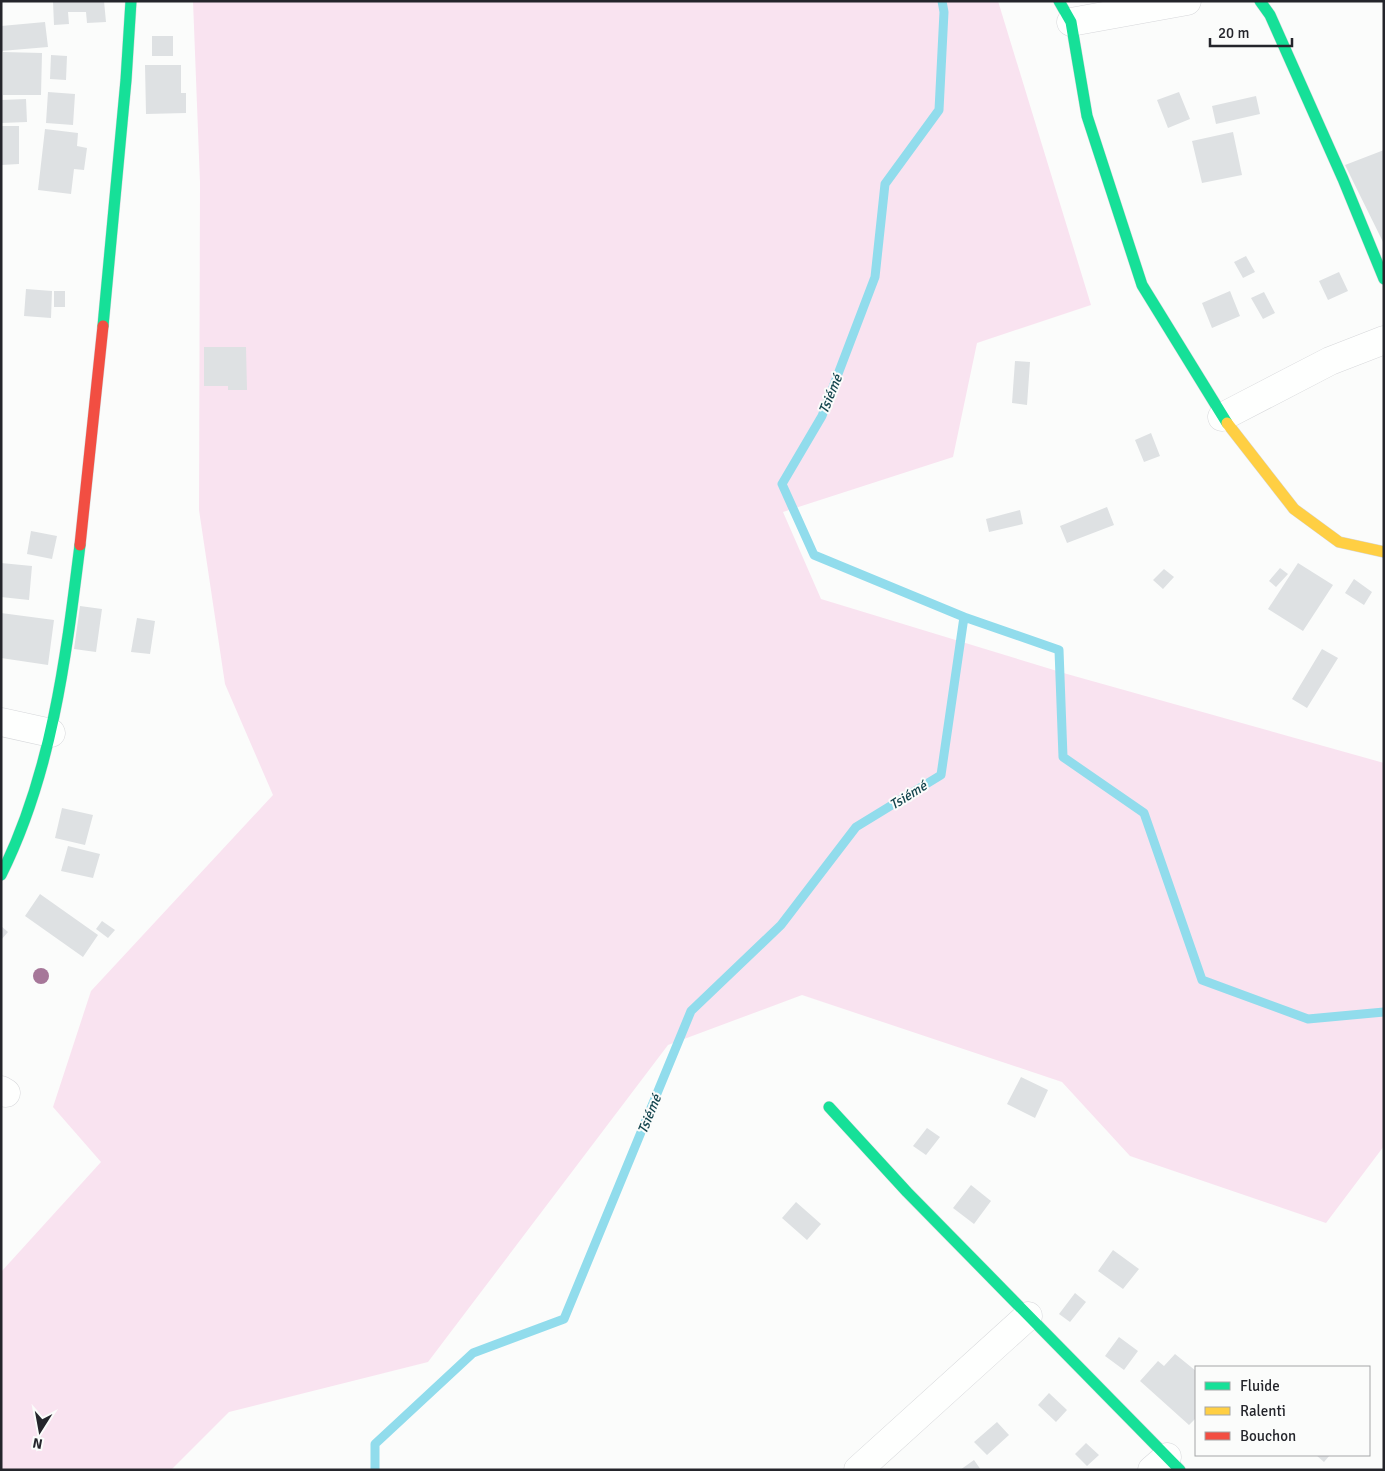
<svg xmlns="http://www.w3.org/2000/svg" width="1385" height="1471" font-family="Signika,sans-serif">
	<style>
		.green { fill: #f9e3f0 }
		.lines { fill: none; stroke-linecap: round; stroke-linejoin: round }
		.stream { stroke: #91dcec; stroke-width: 9 }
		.building { fill: #dee1e3 }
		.street-casing { stroke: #d7d8db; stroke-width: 29 }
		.fast-casing { stroke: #d7d8db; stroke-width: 12 }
		.slow-casing { stroke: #d7d8db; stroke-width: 12 }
		.jam-casing { stroke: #d7d8db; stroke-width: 12 }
		.street { stroke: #fefffe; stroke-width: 28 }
		.fast { stroke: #16e098; stroke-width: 11 }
		.slow { stroke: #ffcf43; stroke-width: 11 }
		.jam { stroke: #f24e42; stroke-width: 11 }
		.tree { fill: #a67799 }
		.labels { text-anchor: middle; stroke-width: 4; stroke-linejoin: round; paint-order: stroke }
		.water-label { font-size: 14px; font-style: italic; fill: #13444d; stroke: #fbfcfb }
	</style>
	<rect width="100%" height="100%" fill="#fbfcfb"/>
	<path class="green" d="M 193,1 L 998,1 L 1091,305 L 977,343 L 953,457 L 783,512 L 821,599 L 1067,674 L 1384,763 L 1384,1146 L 1326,1223 L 1130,1156 L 1062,1082 L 802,995 L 668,1045 L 428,1362 L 229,1412 L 171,1470 L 1,1470 L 1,1272 L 101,1162 L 53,1107 L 91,991 L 273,795 L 225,684 L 199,510 L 200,183 Z"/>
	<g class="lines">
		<path class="stream" d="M 964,617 L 1059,650 L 1063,757 L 1144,813 L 1202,980 L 1308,1019 L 1384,1012
			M 375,1470 L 375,1444 L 473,1353 L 564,1319 L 691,1011 L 781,925 L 856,827 L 941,775 L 964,617 L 814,555 L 782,484 L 822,416 L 875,277 L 885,184 L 939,110 L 944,12 L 942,1"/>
	</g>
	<path class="building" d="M 53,1 L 104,1 L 106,22 L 87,23 L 86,12 L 68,12 L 69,24 L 54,25 Z
		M 45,22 L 48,47 L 1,51 L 1,26 Z
		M 152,36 L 173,36 L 173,56 L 152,56 Z
		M 3,52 L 42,53 L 41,95 L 3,95 Z
		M 51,55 L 67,56 L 66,80 L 50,79 Z
		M 145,65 L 181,65 L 181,93 L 186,93 L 186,113 L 146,114 Z
		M 48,92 L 75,94 L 73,125 L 46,123 Z
		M 1179,92 L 1190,119 L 1168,128 L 1157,100 Z
		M 1256,96 L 1260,114 L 1216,124 L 1212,106 Z
		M 26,99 L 27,122 L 1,123 L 1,100 Z
		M 1,126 L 19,126 L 19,164 L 1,165 Z
		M 45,129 L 78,133 L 77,146 L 87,148 L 84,170 L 74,169 L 71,194 L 38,190 Z
		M 1233,132 L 1242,175 L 1202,183 L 1192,141 Z
		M 1384,150 L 1384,244 L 1345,165 Z
		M 1246,256 L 1255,272 L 1243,278 L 1234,262 Z
		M 1339,272 L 1348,291 L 1328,300 L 1319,281 Z
		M 26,289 L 52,291 L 51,318 L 24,316 Z
		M 54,291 L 65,291 L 65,307 L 54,307 Z
		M 1230,291 L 1240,316 L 1212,328 L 1202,303 Z
		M 1264,292 L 1275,313 L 1263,319 L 1251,298 Z
		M 204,347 L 246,347 L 247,390 L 228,390 L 228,386 L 204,386 Z
		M 1015,361 L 1030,362 L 1027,405 L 1012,403 Z
		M 1151,433 L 1160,456 L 1144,462 L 1135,440 Z
		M 1107,507 L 1114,525 L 1067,543 L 1060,526 Z
		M 1020,510 L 1023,524 L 989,532 L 986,519 Z
		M 31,531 L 57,536 L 52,559 L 27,554 Z
		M 1,563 L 32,566 L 29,600 L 1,597 Z
		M 1298,563 L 1333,585 L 1303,631 L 1268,609 Z
		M 1280,568 L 1288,574 L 1276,587 L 1269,581 Z
		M 1164,569 L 1174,577 L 1163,589 L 1153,580 Z
		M 1354,579 L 1372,592 L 1364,605 L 1345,593 Z
		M 80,606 L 102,609 L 96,652 L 74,649 Z
		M 1,613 L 54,620 L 48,665 L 1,658 Z
		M 137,618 L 155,621 L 150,654 L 131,652 Z
		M 1322,649 L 1338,658 L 1307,708 L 1292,699 Z
		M 62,808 L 93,815 L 85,845 L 55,838 Z
		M 68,846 L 100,854 L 93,878 L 61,871 Z
		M 40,894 L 98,935 L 83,957 L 25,916 Z
		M 102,921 L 115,930 L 108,938 L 96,929 Z
		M 1,926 L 8,932 L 1,940 Z
		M 1021,1077 L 1048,1090 L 1035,1118 L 1007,1104 Z
		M 927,1128 L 940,1137 L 926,1155 L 913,1146 Z
		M 971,1185 L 991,1201 L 974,1224 L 953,1208 Z
		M 796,1202 L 821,1224 L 807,1240 L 782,1218 Z
		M 1113,1250 L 1139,1269 L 1123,1289 L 1098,1271 Z
		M 1075,1293 L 1086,1302 L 1070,1322 L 1059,1314 Z
		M 1119,1337 L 1138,1351 L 1124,1370 L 1105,1356 Z
		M 1175,1354 L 1196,1371 L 1196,1418 L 1189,1425 L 1140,1381 L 1158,1361 L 1164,1366 Z
		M 1049,1393 L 1067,1410 L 1056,1422 L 1038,1405 Z
		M 997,1422 L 1009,1435 L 987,1455 L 974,1442 Z
		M 1086,1443 L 1099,1455 L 1087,1466 L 1075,1454 Z
		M 1316,1455 L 1330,1455 L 1324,1462 Z
		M 974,1460 L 981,1470 L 960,1470 Z"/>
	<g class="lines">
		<defs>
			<path id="street" d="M 1071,22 L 1187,1
				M 1222,417 L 1330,361 L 1384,340
				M 1,722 L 51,733
				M 1,1090 L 6,1093
				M 858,1470 L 1028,1316
				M 1152,1470 L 1167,1457"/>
			<path id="fast" d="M 1059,1 L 1071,22 L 1087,116 L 1142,285 L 1227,423
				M 1260,1 L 1270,15 L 1343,179 L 1384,279
				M 103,326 L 126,80 L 131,1
				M 1,875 C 52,773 66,657 80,545
				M 829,1107 L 907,1192 L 1180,1470"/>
			<path id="slow" d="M 1227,423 L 1294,509 L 1339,542 L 1384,552"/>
			<path id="jam" d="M 80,545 L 103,326"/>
		</defs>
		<use href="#street" class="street-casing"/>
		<use href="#fast" class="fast-casing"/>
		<use href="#slow" class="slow-casing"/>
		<use href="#jam" class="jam-casing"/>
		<use href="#street" class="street"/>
		<use href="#fast" class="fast"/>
		<use href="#slow" class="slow"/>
		<use href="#jam" class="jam"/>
	</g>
	<circle class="tree" cx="41" cy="976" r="8"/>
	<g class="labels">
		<g class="water-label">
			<text transform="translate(830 394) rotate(-68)" y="5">Tsiémé</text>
			<text transform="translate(908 795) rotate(-32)" y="5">Tsiémé</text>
			<text transform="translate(649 1114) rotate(-68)" y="5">Tsiémé</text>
		</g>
	</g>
	<rect width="1385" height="1471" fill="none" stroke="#24252b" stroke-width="5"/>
	<rect x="1195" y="1366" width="175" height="90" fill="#fbfcfb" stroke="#a5a6a8"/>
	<rect x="1205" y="1382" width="25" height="8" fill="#16e098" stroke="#a5a6a8"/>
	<text x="1240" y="1391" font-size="15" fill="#24252b">Fluide</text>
	<rect x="1205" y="1407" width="25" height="8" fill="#ffcf43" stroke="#a5a6a8"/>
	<text x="1240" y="1416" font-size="15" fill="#24252b">Ralenti</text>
	<rect x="1205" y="1432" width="25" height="8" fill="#f24e42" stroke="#a5a6a8"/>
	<text x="1240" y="1441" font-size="15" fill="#24252b">Bouchon</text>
	<g transform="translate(40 1431) rotate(191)" stroke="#fbfcfb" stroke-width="4" paint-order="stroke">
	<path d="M0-4L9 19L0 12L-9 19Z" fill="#24252b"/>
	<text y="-8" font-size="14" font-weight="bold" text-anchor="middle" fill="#24252b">N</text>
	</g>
	<path d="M1210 38v8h82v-8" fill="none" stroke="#24252b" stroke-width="2.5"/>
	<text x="1218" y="38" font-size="15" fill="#24252b" stroke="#fbfcfb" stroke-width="4" paint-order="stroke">20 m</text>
</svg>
